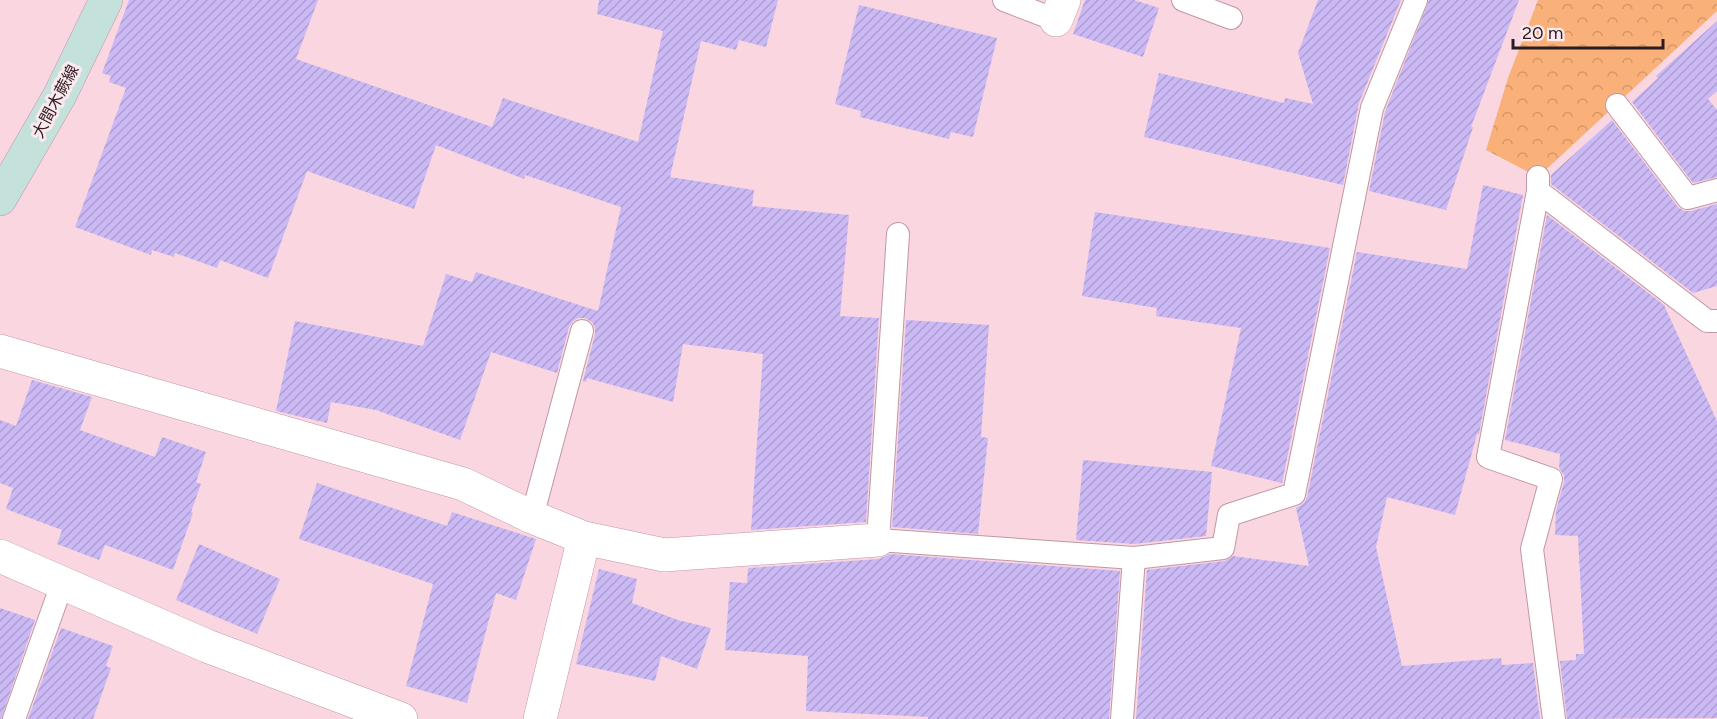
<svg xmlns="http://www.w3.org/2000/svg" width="1717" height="719" font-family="Figtree,'Noto Sans JP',sans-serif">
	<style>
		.park { fill: url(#park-crowns) }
		.building { fill: url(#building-hatch) }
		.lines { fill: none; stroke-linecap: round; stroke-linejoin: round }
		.service-casing { stroke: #c197a4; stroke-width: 24 }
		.minor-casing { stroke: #c197a4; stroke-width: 34 }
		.tertiary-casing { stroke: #c197a4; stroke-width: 34 }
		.secondary-casing { stroke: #c197a4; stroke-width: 34 }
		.service { stroke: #fff; stroke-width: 22 }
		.minor { stroke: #fff; stroke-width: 33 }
		.tertiary { stroke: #fff; stroke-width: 33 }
		.secondary { stroke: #c4e1db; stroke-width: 33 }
		.labels { text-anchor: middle; stroke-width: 6; stroke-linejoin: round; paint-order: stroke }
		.street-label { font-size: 16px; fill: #2b1c21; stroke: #fbe9ee }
	</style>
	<defs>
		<pattern id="park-crowns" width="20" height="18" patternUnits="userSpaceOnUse" patternTransform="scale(1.5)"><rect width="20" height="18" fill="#f9b079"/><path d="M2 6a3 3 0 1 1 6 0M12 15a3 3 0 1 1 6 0" fill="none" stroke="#d69768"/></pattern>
		<pattern id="building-hatch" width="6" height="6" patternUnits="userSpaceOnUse" patternTransform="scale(1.5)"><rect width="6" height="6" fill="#cab9f4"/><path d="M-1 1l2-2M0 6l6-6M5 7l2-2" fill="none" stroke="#ae9ed1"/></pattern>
	</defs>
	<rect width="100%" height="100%" fill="#fad6e1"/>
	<path class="park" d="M 1538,0 L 1717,0 L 1717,11 L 1538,177 L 1486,150 L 1508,78 Z"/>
	<path class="building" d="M 129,0 L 318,0 L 296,59 L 492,127 L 503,98 L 638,142 L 663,31 L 597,14 L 599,0 L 778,0 L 766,47 L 739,40 L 736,50 L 701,41 L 670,177 L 754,190 L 752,206 L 849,215 L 840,316 L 879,318 L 866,522 L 751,530 L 763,354 L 683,344 L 673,402 L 587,378 L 586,382 L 583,381 L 595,334 L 595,328 L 592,322 L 585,318 L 578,318 L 573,321 L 569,327 L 557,373 L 491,352 L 460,440 L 376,410 L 331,402 L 327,423 L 276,411 L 295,321 L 423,346 L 446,274 L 472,282 L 476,272 L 598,311 L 621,207 L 525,175 L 524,179 L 436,145 L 414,209 L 307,171 L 268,278 L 220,260 L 217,268 L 175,253 L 174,257 L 152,250 L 151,255 L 75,227 L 126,88 L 109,82 L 111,76 L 102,73 Z
		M 1085,0 L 1134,0 L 1159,8 L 1143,57 L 1073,34 Z
		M 1318,0 L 1401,0 L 1359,103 L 1343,185 L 1144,137 L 1159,73 L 1284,103 L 1285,98 L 1313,104 L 1298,53 Z
		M 1429,0 L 1519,0 L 1471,127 L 1473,127 L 1446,210 L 1369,191 L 1385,112 Z
		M 859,5 L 997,38 L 973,137 L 951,132 L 949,139 L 860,117 L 861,111 L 835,104 Z
		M 1717,21 L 1717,91 L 1708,99 L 1717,110 L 1717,177 L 1693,183 L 1632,102 L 1658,78 L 1656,76 Z
		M 1612,120 L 1678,207 L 1684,211 L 1691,211 L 1717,204 L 1717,286 L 1693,293 L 1551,184 L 1551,175 Z
		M 1483,185 L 1523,195 L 1479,434 L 1477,434 L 1455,515 L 1387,497 L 1376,547 L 1402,666 L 1501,658 L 1502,665 L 1533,663 L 1540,719 L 1136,719 L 1147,570 L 1225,561 L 1233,556 L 1309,566 L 1296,508 L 1304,503 L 1307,497 L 1357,252 L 1467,269 Z
		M 1095,212 L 1330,248 L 1282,483 L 1211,466 L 1241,328 L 1156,316 L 1157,308 L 1082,296 Z
		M 1547,215 L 1664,305 L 1717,421 L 1717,718 L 1567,719 L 1560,661 L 1576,660 L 1576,654 L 1584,654 L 1578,536 L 1555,535 L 1556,511 L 1564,482 L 1564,475 L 1559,468 L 1560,454 L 1505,440 Z
		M 906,320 L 989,325 L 981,437 L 988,438 L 978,534 L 892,527 Z
		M 32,380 L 92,397 L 80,430 L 155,457 L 162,437 L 206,452 L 196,482 L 201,484 L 191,512 L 193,513 L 173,570 L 105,545 L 99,560 L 57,544 L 62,530 L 6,509 L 13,488 L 0,483 L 0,420 L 16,426 Z
		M 1083,460 L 1212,472 L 1206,536 L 1134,544 L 1076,540 Z
		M 317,483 L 447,526 L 452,512 L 536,539 L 516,600 L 496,593 L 467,703 L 406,686 L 433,584 L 299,539 Z
		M 199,544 L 280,579 L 257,634 L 176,600 Z
		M 890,554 L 1120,571 L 1109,719 L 928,719 L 928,717 L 806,711 L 808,656 L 725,650 L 730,582 L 747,583 L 748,568 L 879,559 Z
		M 599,569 L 637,579 L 632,603 L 678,620 L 711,628 L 697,669 L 661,656 L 655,681 L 576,664 Z
		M 0,608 L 35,620 L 1,719 L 0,719 Z
		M 61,628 L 113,646 L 106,666 L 111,668 L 93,719 L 28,719 Z"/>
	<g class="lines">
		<defs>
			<path id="service" d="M 1004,0 L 1056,20
				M 1183,0 L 1231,18
				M 1617,105 L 1688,198 L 1717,190
				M 1538,177 L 1538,191 L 1488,457 L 1551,479 L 1532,549 L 1554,719
				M 1538,191 L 1707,321 L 1717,321
				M 898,234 L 878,540 L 1134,558 L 1223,548 L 1229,515 L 1294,494 L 1372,108 L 1416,0
				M 532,517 L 582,331
				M 14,719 L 62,584
				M 1122,719 L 1134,558"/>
			<path id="minor" d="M 1056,20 L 1064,0
				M 0,351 L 463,484 L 532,517 L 584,538 L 664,555 L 878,540
				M 540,719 L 584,538"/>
			<path id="tertiary" d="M 0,556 L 207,646 L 401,719"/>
			<path id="secondary" d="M 0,199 L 60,95 L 106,0"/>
		</defs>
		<use href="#service" class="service-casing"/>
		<use href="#minor" class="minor-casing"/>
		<use href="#tertiary" class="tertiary-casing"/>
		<use href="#secondary" class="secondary-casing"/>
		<use href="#service" class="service"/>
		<use href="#minor" class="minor"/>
		<use href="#tertiary" class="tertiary"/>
		<use href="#secondary" class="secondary"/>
	</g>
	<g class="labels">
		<g class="street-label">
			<text transform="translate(55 101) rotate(-62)" y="6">大間木蕨線</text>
		</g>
	</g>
	<path d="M1513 39v9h150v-9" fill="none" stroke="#2b1c21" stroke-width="3"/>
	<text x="1522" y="39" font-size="18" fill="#2b1c21" stroke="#fbe9ee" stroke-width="4.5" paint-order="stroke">20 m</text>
</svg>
